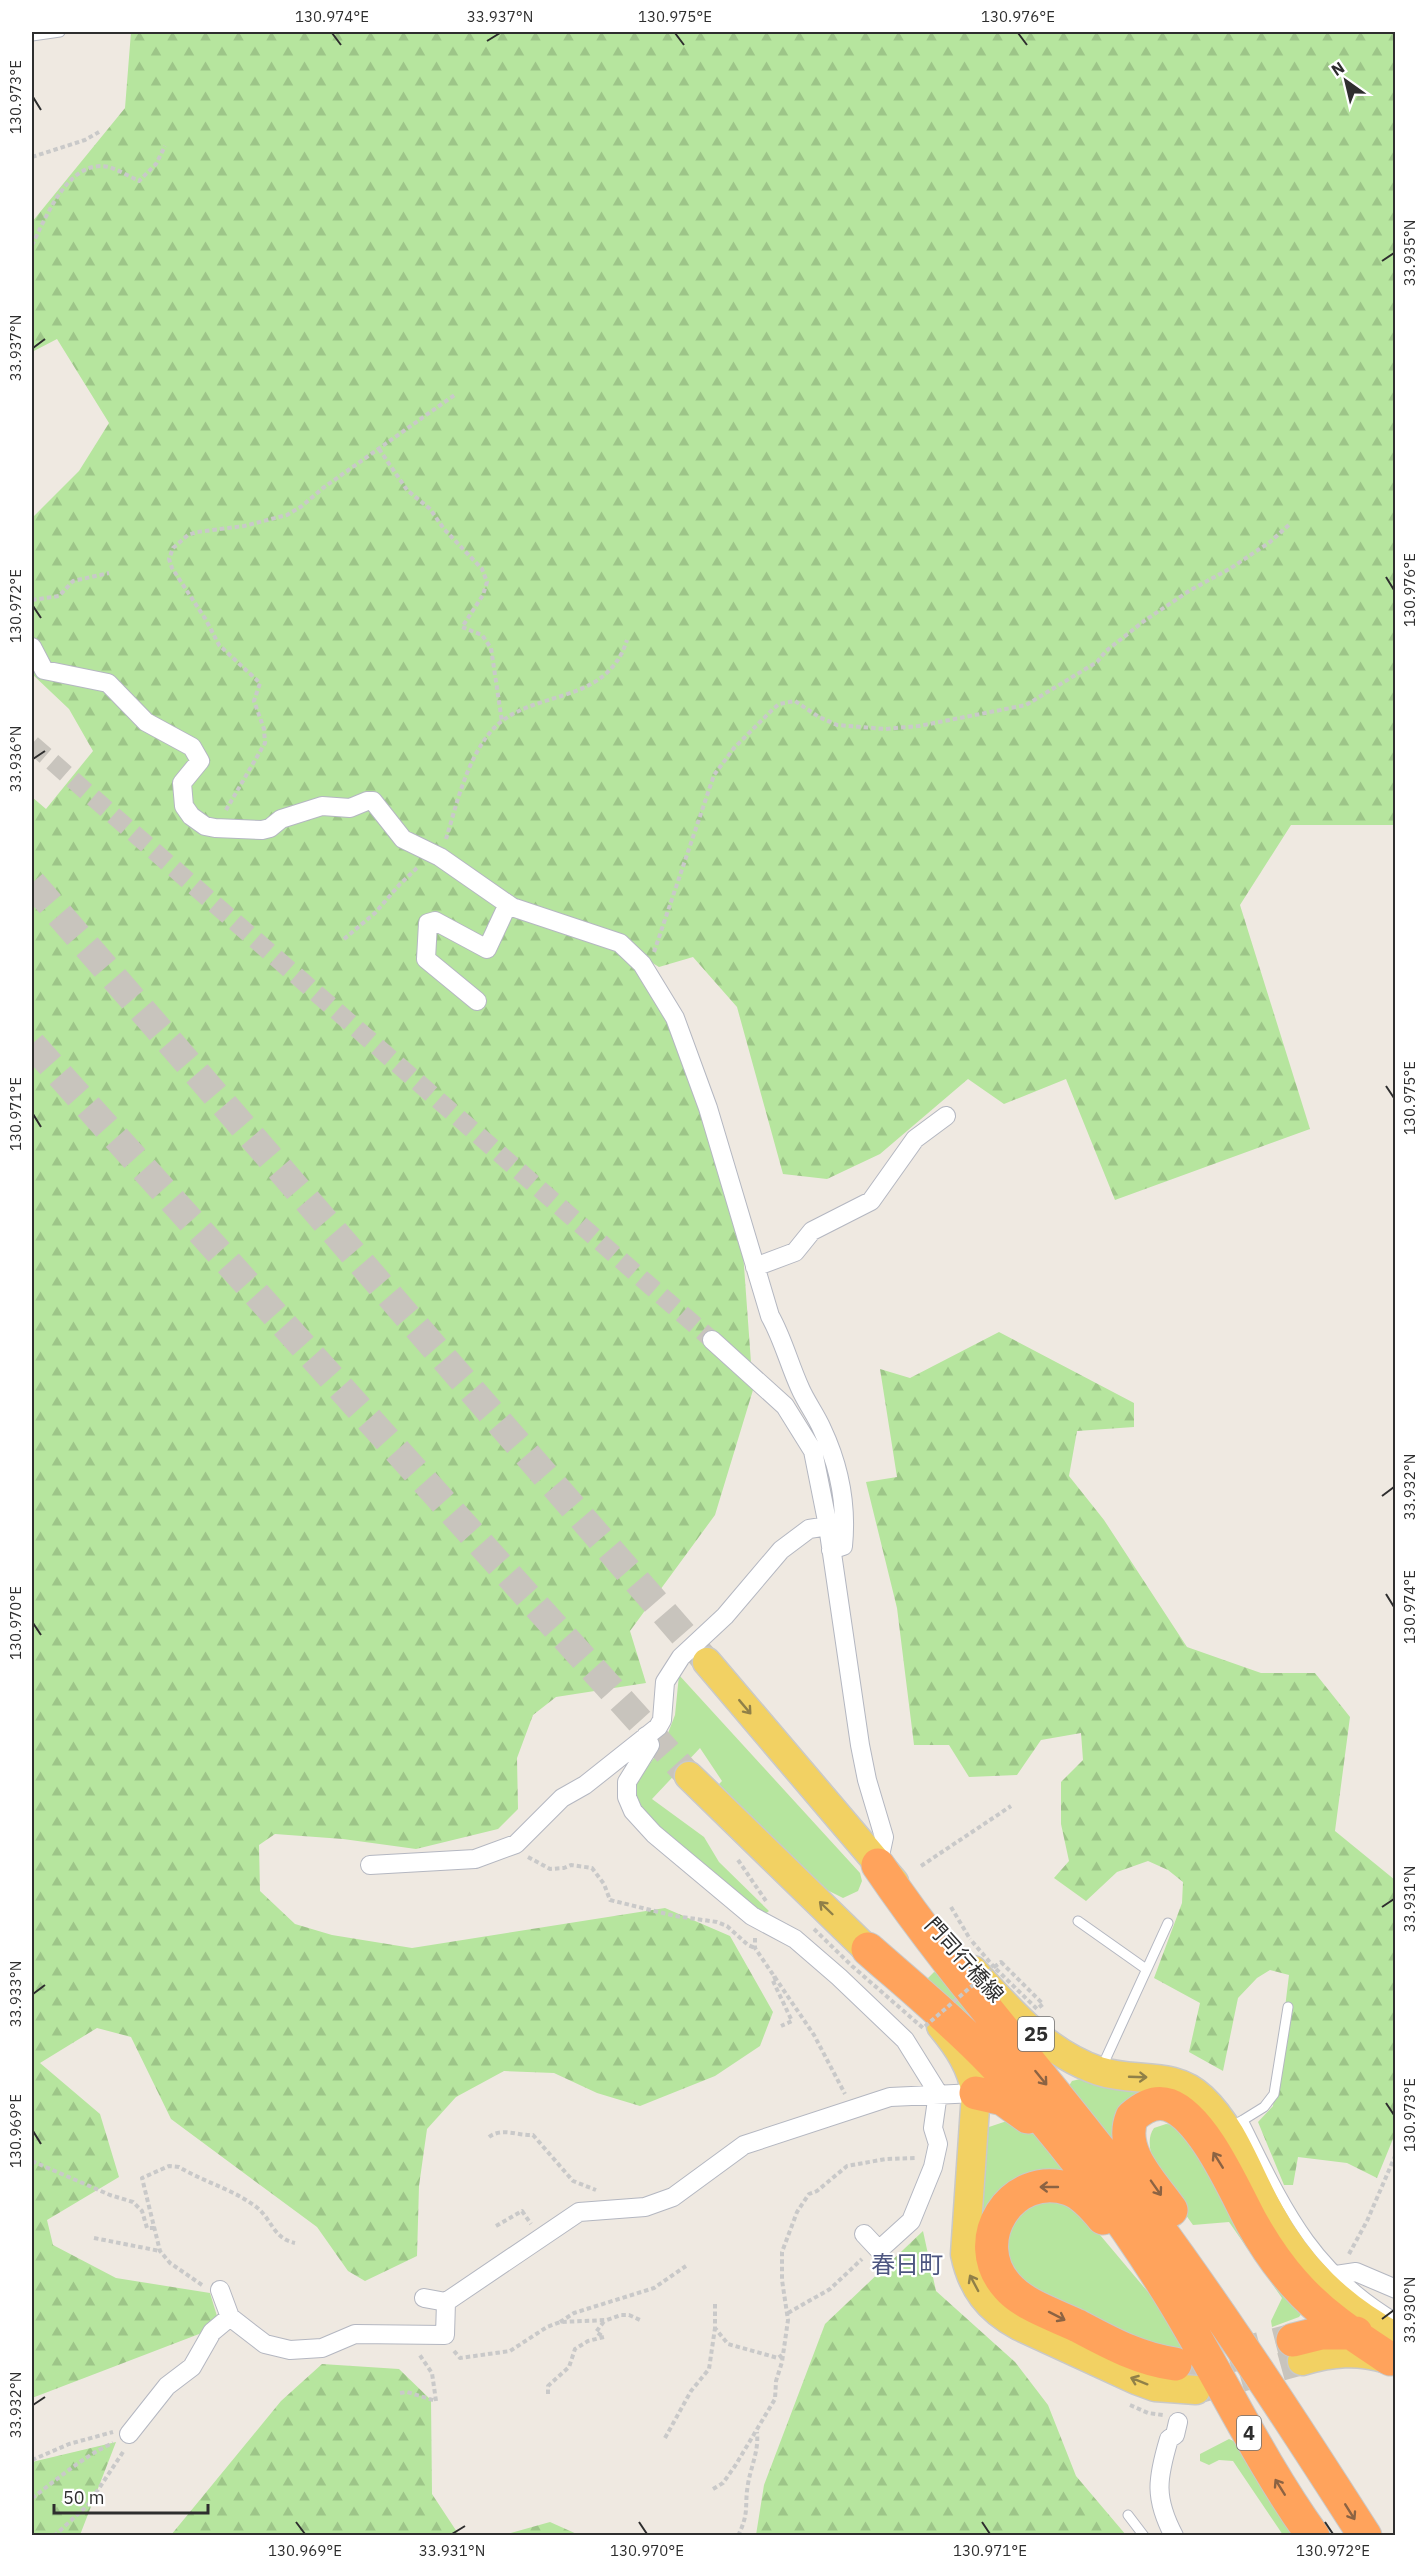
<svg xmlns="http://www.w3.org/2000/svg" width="1427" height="2567" font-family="'IBM Plex Sans','Noto Sans JP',sans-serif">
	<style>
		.grass { fill: #b6e59e }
		.forest { fill: url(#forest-firs) }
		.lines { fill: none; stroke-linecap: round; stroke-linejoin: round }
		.street-tunnel { stroke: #c8c4bd; stroke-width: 18; stroke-dasharray: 18 9; stroke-linecap: butt }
		.primary-tunnel { stroke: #c8c4bd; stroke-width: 28; stroke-dasharray: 28 14; stroke-linecap: butt }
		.highway-tunnel { stroke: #c8c4bd; stroke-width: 33; stroke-dasharray: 33 16; stroke-linecap: butt }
		.lane-casing { stroke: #b4b7c1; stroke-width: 11 }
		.street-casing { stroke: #b4b7c1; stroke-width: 20 }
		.primary-casing { stroke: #c9c9c9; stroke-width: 31 }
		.highway-casing { stroke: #c9c9c9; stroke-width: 35 }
		.path { stroke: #c9c9c9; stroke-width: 4; stroke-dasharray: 4.5 3; stroke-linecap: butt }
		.lane { stroke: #fff; stroke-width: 9 }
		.street { stroke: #fff; stroke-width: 18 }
		.primary { stroke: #f2d163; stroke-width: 28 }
		.highway { stroke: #ffa35c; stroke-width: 33 }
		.path-bridge { stroke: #c9c9c9; stroke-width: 4; stroke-dasharray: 4.5 3; stroke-linecap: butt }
		.oneway { stroke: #908048 }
		.oneway2 { stroke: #8c6343 }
		.ticks { fill: none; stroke: #2e2e2e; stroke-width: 2 }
		.labels { text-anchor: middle; stroke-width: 4.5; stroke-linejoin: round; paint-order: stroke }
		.shield { fill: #fff; stroke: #6d6d6d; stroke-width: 1.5 }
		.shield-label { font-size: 20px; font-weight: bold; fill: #2e2e2e }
		.street-label { font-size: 21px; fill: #2e2e2e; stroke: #fff }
		.quarter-label { font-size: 24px; fill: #4d5680; stroke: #fff }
		.neatline { fill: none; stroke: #2e2e2e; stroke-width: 2 }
		.ticks-label { font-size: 15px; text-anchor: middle; fill: #2e2e2e }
	</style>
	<defs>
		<pattern id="forest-firs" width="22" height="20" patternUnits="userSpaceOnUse" patternTransform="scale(1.5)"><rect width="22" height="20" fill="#b6e59e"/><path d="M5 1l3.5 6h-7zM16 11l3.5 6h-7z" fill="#9dc588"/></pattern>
	</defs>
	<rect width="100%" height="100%" fill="#efe9e1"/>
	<path class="grass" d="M 679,1675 L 860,1873 L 862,1881 L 858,1891 L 843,1898 L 825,1889 L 719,1784 L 722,1781 L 700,1748 L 652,1799 L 704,1837 L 719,1862 L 769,1911 L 765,1914 L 754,1910 L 659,1827 L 636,1802 L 636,1782 L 663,1746 L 675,1715 Z
		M 934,1972 L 938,1973 L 1046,2101 L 927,1979 Z
		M 1080,2079 L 1117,2090 L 1150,2090 L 1115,2140 L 1106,2139 L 1067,2089 L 1072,2081 Z
		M 1019,2117 L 1064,2167 L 1061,2172 L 979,2229 L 986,2128 Z
		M 1166,2124 L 1176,2125 L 1303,2312 L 1299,2317 L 1272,2327 L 1271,2321 L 1282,2298 L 1229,2222 L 1193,2225 C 1179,2204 1136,2153 1154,2128 Z
		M 1049,2197 L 1079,2210 L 1164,2311 L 1185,2349 L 1152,2344 L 1030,2287 L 1021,2281 L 1002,2248 L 1024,2205 Z
		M 1229,2439 L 1238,2443 L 1297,2535 L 1283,2535 L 1233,2461 L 1219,2460 L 1209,2465 L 1200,2461 L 1200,2454 Z"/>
	<path class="forest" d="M 131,32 L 1395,32 L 1395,825 L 1291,825 L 1240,905 L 1310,1129 L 1115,1200 L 1066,1079 L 1004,1104 L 968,1079 L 880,1154 L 827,1179 L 783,1174 L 737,1007 L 693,957 L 659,967 L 638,954 L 687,1033 L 740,1211 L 753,1390 L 715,1515 L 630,1631 L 646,1683 L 556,1697 L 533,1715 L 517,1758 L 518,1809 L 498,1829 L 416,1849 L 343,1839 L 275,1834 L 259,1845 L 260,1891 L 295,1924 L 332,1935 L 412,1948 L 665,1908 L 730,1936 L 773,2012 L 760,2046 L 715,2076 L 640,2106 L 597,2093 L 554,2073 L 504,2071 L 456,2097 L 427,2129 L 419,2186 L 417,2256 L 365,2281 L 348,2271 L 317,2227 L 171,2119 L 131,2037 L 97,2028 L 40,2063 L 100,2114 L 119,2177 L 47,2220 L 53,2245 L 116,2278 L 210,2293 L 220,2326 L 32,2398 L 32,797 L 46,809 L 93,751 L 69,709 L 32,674 L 32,518 L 79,471 L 109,423 L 57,339 L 32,352 L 32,222 L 125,108 Z
		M 999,1332 L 1134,1403 L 1134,1427 L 1077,1431 L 1069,1476 L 1104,1520 L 1187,1647 L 1261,1673 L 1315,1673 L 1350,1717 L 1335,1831 L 1395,1880 L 1395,2134 L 1377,2178 L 1347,2163 L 1298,2157 L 1293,2185 L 1284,2185 L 1258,2122 L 1273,2106 L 1289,1975 L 1270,1970 L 1257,1978 L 1238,1998 L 1223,2071 L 1189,2052 L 1200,2003 L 1154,1978 L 1182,1903 L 1183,1882 L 1168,1870 L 1148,1861 L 1117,1872 L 1086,1901 L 1054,1878 L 1069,1861 L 1061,1824 L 1061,1782 L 1083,1760 L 1081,1733 L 1041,1740 L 1017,1775 L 969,1777 L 949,1745 L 914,1745 L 897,1608 L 866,1482 L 897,1477 L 880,1369 L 910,1378 Z
		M 923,2231 L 936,2291 L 1015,2362 L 1048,2405 L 1076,2476 L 1126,2535 L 756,2535 L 764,2485 L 825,2324 Z
		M 322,2364 L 399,2369 L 431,2400 L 432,2494 L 459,2535 L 171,2535 L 281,2401 Z
		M 116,2442 L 80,2535 L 32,2535 L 32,2462 Z
		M 550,2522 L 579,2535 L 504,2535 Z"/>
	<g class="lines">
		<path class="street-tunnel" d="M 32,744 L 712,1340"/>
		<path class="primary-tunnel" d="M 32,883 L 707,1662
			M 32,1044 L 689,1776
			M 1200,2389 L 1302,2361"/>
		<path class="highway-tunnel" d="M 1180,2364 L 1219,2359 L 1293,2340"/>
		<defs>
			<path id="lane" d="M 32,36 L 60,32
				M 1078,1921 L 1146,1969
				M 1101,2069 L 1168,1923
				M 1243,2120 L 1264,2107 L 1274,2094 L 1288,2007
				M 1229,2128 L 1243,2120 C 1285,2204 1311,2267 1396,2318
				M 1128,2515 L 1144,2536"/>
			<path id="street" d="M 32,647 L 44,670 L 108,683 L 146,722 L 192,747 L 200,761 L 182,783 L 184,806 L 191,816 L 205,826 L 215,828 L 262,830 L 270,828 L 281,819 L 322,806 L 350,808 L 367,801 L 373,801 L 403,839 L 440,857 L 512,907 L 620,943 L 642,964 L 675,1018 L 708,1108 L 770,1316 C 783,1339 789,1364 800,1388 C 806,1402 816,1415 822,1429 C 839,1465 847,1506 843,1546 L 831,1550
				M 477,1001 L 426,959 L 428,923 L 435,921 L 487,949 L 508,904
				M 755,1267 L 795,1252 L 812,1231 L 871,1201 L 915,1139 L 946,1116
				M 712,1340 L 785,1406 L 813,1451 L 828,1526 L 860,1745 L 867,1780 L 884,1837 L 878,1865
				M 646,1736 L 650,1745 L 627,1782 L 627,1797 L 633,1811 L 654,1834 L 752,1916 L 795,1939 L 839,1977 L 905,2040 L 938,2093 L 933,2128 L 938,2144 L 933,2167 L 911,2221 L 879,2250 L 864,2234
				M 370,1865 L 475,1859 L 516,1844 L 562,1798 L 585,1785 L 658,1727 L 662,1720 L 665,1682 L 681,1657 L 725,1616 L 781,1550 L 809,1529 L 828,1526
				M 1336,2275 L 1356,2272 L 1396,2289
				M 220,2290 L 230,2317
				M 424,2298 L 446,2302
				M 129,2434 L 167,2386 L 192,2367 L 212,2332 L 230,2317 L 265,2344 L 290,2350 L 322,2348 L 355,2334 L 445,2335 L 446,2302 L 579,2212 L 645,2207 L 673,2197 L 744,2145 L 890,2097 L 976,2093
				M 1174,2536 C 1154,2498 1157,2479 1169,2439 L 1175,2435 L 1178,2422"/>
			<path id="primary" d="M 707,1662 L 894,1882
				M 689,1776 L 882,1964
				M 973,1970 C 1009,2010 1046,2053 1099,2071 C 1135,2083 1173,2070 1202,2098 C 1234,2128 1248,2174 1269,2211 C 1299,2267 1340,2307 1396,2337
				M 941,2026 C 959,2048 971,2066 976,2093 L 965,2254 C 972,2288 988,2309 1019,2326 L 1136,2380 L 1155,2387 L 1196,2390
				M 1302,2361 C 1333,2352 1356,2350 1388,2359"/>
			<path id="highway" d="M 878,1865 C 945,1964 1024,2053 1098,2148 C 1194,2271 1280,2403 1365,2536
				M 868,1949 C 910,1986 954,2022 992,2062 C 1056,2129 1112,2204 1162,2282 C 1215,2365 1255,2455 1313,2536
				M 976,2093 L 1003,2099 L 1028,2117
				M 1171,2210 C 1153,2184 1118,2151 1132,2117 C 1142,2108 1155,2100 1169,2105 C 1204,2118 1235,2192 1252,2223 C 1264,2244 1278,2265 1294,2283 C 1322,2315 1355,2336 1390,2359
				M 1103,2218 C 1094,2207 1083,2194 1069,2189 C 1011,2170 967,2241 1007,2286 C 1023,2305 1055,2315 1078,2326 C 1110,2343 1139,2359 1175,2364
				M 1293,2340 L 1321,2333 L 1356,2333"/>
		</defs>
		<use href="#lane" class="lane-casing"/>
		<use href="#street" class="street-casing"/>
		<use href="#primary" class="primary-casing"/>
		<use href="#highway" class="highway-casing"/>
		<path class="path" d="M 32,157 L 85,140 L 99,132
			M 32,245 C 46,218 68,158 109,167 C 119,170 130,177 139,181 L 156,164 L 165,146
			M 379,449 L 407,490 L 430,509 L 444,529 L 482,569 L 487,582 L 483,595 L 462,627 L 482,635 L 491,648 L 502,722
			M 32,600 L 59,596 L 73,581 L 109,573
			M 226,810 L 265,743 L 264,729 L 254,701 L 260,683 L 219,645 L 206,620 L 172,568 L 169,559 L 173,548 L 188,535 L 197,532 L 244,526 L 287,515 L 302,506 L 323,488 L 456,394
			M 446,839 C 457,803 467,758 493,729 C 532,688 606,707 627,640
			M 344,939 L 375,913 L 400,884 L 418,867
			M 654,952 L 714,775 L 734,748 L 773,709 L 779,704 L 795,701 L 819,717 L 837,725 L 885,729 L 919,726 L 1026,705 L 1097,662 L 1106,651 L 1144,621 L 1189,591 L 1231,568 L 1270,542 L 1291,523
			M 528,1857 L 550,1869 L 564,1868 L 571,1865 L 592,1868 L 604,1884 L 610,1900 L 675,1916 L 717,1922 L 727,1926 L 748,1945 L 755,1948
			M 738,1860 L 766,1901
			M 921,1866 L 1011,1806
			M 951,1907 L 970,1939
			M 755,1938 L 755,1948 L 814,2035 L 845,2094
			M 1001,1962 L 1043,2004 L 1037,2009 L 994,1967 Z
			M 777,1977 L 772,1979 L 792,2021 L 781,2026
			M 489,2137 C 502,2127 518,2136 533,2135 L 573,2181 L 596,2190
			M 32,2161 L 110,2195 L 133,2202 L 142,2211 L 147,2228 L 155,2228
			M 496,2226 L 522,2211 L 531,2224
			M 94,2238 L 160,2251
			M 1349,2254 L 1367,2221 L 1396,2154
			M 202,2285 L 170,2263 L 160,2251 L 142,2178 L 169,2166 L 179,2167 C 204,2182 232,2189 255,2206 C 272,2218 272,2238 295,2243
			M 715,2304 L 715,2328 L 728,2344 L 778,2358 L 782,2355
			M 788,2313 L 830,2289 L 862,2259
			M 560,2322 L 574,2313 L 654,2288 L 686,2266
			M 454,2351 L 460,2358 L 510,2351 L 547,2327 L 560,2322 L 607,2320 L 621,2315 L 629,2315 L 640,2320
			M 400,2393 L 407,2392 L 436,2401 L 432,2373 L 419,2354
			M 548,2394 L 548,2386 L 569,2367 L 575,2349 L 588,2341 L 604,2337 L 596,2332 L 605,2320
			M 1130,2405 L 1148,2413 L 1163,2415
			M 665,2438 L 691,2391 L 709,2369 L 715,2328
			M 32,2460 L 69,2444 L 113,2432
			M 713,2489 L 723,2483 L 735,2466 L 775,2399 L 776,2381 L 782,2362 L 788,2320 L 782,2280 L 782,2252 L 797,2212 L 809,2194 L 817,2191 L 847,2166 L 886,2159 L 917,2158
			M 32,2498 C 58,2479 82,2457 113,2443
			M 54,2536 L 88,2505 L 123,2452
			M 738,2536 C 750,2511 744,2507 748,2484 C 751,2466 759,2451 757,2432"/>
		<use href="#lane" class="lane"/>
		<use href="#street" class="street"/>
		<use href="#primary" class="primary"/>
		<use href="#highway" class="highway"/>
		<path class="path-bridge" d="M 814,1929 L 852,1966 L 923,2028 L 994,1967 L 970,1939"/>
	</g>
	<defs><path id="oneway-shaft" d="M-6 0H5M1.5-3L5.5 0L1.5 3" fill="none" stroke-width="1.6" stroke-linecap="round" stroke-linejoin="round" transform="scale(1.5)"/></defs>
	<g class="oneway">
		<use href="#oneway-shaft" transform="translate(745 1707) rotate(50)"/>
		<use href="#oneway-shaft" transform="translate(826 1908) rotate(-136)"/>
		<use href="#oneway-shaft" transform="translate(1138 2077) rotate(2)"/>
		<use href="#oneway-shaft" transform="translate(974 2283) rotate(-118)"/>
		<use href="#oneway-shaft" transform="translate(1139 2381) rotate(-158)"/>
	</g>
	<g class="oneway2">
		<use href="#oneway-shaft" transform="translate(1041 2078) rotate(51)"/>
		<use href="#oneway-shaft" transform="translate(1218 2160) rotate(-122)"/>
		<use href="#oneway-shaft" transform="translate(1049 2187) rotate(180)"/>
		<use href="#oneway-shaft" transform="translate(1156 2188) rotate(55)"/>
		<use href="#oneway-shaft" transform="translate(1057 2316) rotate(27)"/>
		<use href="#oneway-shaft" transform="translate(1280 2487) rotate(-122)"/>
		<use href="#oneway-shaft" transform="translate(1350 2512) rotate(58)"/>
	</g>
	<path class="ticks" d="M 332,33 L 341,45M 675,33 L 684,45M 1018,33 L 1027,45M 487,41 L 500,33M 33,97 L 41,110M 1382,261 L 1394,253M 33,348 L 45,339M 1386,577 L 1394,590M 33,606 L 41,618M 33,759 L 45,751M 1386,1086 L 1394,1098M 33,1114 L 41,1127M 1382,1496 L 1394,1487M 1386,1594 L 1394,1607M 33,1623 L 41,1635M 1382,1907 L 1394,1899M 33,1994 L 45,1985M 1386,2103 L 1394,2115M 33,2131 L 41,2144M 1382,2319 L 1394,2310M 33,2405 L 45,2397M 296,2522 L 305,2534M 639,2522 L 647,2534M 982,2522 L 990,2534M 1325,2522 L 1333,2534M 452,2534 L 465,2526"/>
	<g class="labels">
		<g class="shield">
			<rect x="1018" y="2017" width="36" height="34" rx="4.5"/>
			<rect x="1237" y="2416" width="24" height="34" rx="4.5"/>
		</g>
		<g class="shield-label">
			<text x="1036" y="2041">25</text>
			<text x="1249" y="2440">4</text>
		</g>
		<g class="street-label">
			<text transform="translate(964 1960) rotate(48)" y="7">門司行橋線</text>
		</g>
		<g class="quarter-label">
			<text x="907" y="2273">春日町</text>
		</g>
	</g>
	<rect width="1427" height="2567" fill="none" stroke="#ffffff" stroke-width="66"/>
	<g transform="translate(1346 81) rotate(326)" stroke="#ffffff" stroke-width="4.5" paint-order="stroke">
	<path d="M0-4.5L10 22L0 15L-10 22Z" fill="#2e2e2e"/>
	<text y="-9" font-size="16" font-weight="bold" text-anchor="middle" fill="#2e2e2e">N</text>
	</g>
	<path d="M54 2504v9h154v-9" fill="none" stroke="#2e2e2e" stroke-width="3"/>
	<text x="63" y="2504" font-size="18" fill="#2e2e2e" stroke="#ffffff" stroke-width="4.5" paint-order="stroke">50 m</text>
	<rect x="33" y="33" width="1361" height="2501" class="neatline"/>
	<g class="ticks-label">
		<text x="332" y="22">130.974°E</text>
		<text x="500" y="22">33.937°N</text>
		<text x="675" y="22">130.975°E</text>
		<text x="1018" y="22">130.976°E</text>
		<text transform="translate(16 97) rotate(-90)" y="5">130.973°E</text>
		<text transform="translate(1410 253) rotate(-90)" y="5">33.935°N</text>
		<text transform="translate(16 348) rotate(-90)" y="5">33.937°N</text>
		<text transform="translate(1410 590) rotate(-90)" y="5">130.976°E</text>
		<text transform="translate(16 606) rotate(-90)" y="5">130.972°E</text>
		<text transform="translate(16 759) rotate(-90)" y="5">33.936°N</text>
		<text transform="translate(1410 1098) rotate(-90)" y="5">130.975°E</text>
		<text transform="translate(16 1114) rotate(-90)" y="5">130.971°E</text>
		<text transform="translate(1410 1487) rotate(-90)" y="5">33.932°N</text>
		<text transform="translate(1410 1607) rotate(-90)" y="5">130.974°E</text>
		<text transform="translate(16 1623) rotate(-90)" y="5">130.970°E</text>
		<text transform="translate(1410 1899) rotate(-90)" y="5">33.931°N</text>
		<text transform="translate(16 1994) rotate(-90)" y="5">33.933°N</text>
		<text transform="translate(1410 2115) rotate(-90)" y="5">130.973°E</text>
		<text transform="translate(16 2131) rotate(-90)" y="5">130.969°E</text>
		<text transform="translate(1410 2310) rotate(-90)" y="5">33.930°N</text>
		<text transform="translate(16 2405) rotate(-90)" y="5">33.932°N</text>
		<text x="305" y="2556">130.969°E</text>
		<text x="452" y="2556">33.931°N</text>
		<text x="647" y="2556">130.970°E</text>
		<text x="990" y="2556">130.971°E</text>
		<text x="1333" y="2556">130.972°E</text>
	</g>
</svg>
